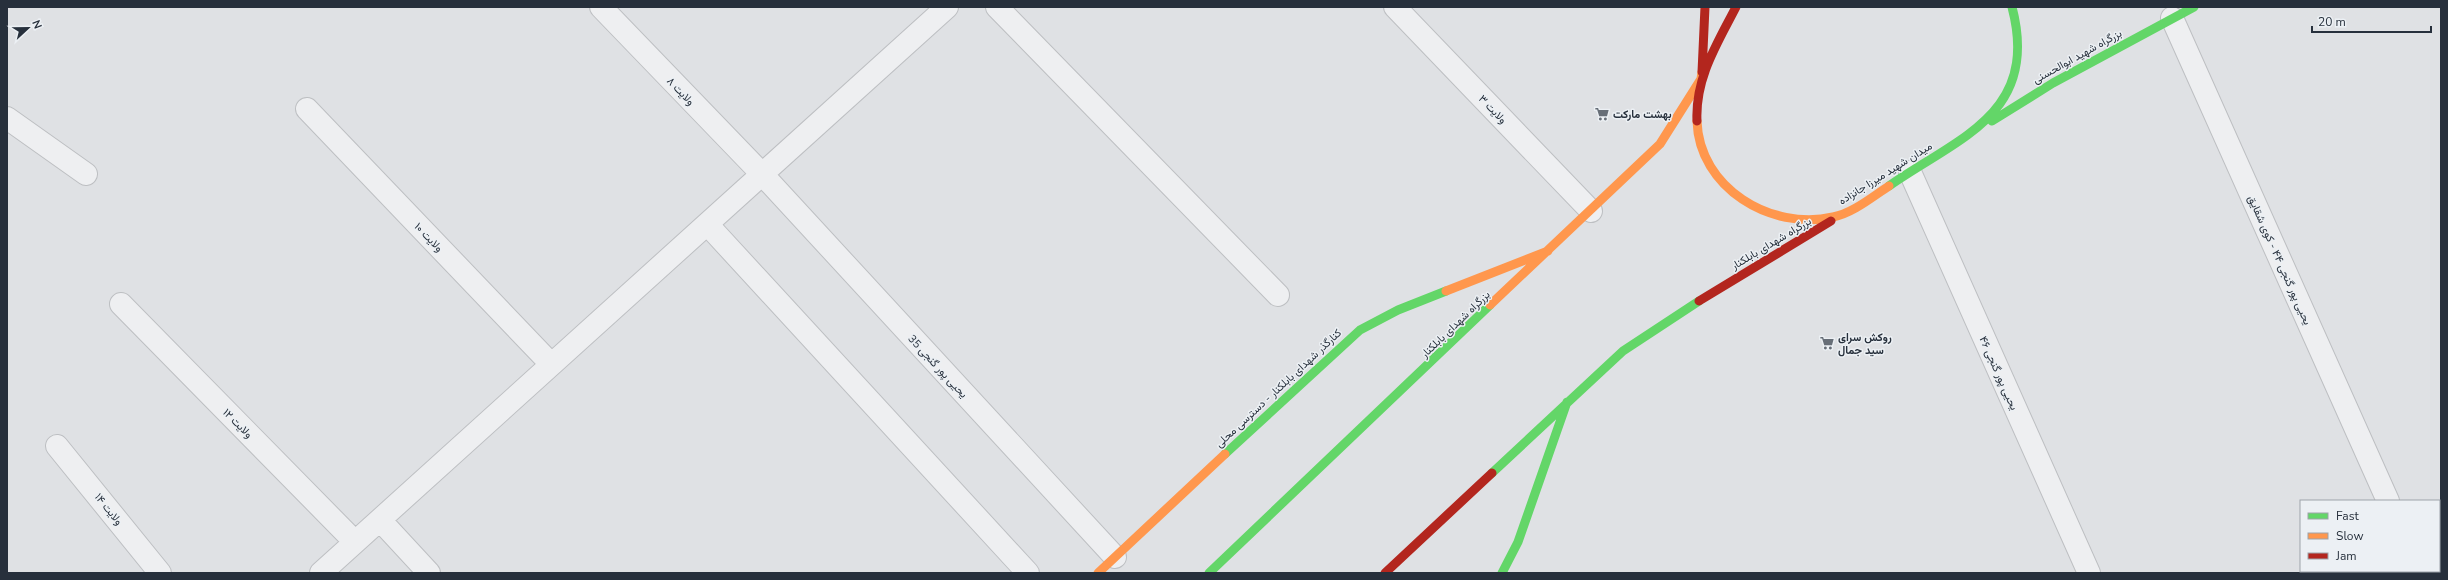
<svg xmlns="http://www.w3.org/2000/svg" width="2448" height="580" font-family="'Nunito Sans',Vazirmatn,sans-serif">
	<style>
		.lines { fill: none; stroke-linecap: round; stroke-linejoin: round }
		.street-casing { stroke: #bdbfc2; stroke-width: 24 }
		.street { stroke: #eeeff1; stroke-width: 22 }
		.fast { stroke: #63d668; stroke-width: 9 }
		.slow { stroke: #ff974d; stroke-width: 9 }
		.jam { stroke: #b3261e; stroke-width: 9 }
		.labels { text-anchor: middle; stroke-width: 3; stroke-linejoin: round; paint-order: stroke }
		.street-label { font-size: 11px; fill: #27303c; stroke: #ecf0f4 }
		.poi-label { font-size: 11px; font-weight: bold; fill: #27303c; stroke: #ecf0f4; text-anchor: start }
	</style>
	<rect width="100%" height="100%" fill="#dfe1e4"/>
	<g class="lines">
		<defs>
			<path id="street" d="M 601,7 L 762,174 L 1115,557
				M 997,7 L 1278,295
				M 1395,7 L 1591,211
				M 2172,18 L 2388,501
				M 307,109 L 551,364
				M 7,118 L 86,174
				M 1910,172 L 2089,573
				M 707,224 L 1028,573
				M 121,304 L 355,542
				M 57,446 L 160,573
				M 380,520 L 429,573
				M 2439,527 L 2441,526
				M 2420,571 L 2421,573
				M 321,573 L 947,7
				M 2344,573 L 2348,571"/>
		</defs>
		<use href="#street" class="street-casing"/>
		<use href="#street" class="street"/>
		<path class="fast" d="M 1992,121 L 2053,83 L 2194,7
			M 1889,186 C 1959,137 2040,114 2012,7
			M 1225,454 L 1360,330 L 1398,310 L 1446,291
			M 1492,473 L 1623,351 L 1699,301
			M 1209,573 L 1490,305
			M 1502,573 L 1518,542 L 1567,402"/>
		<path class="slow" d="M 1697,121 C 1699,188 1771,231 1833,217 C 1853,213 1872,197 1889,186
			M 1446,291 L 1548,251
			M 1490,305 L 1660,144 L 1701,79 L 1702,72
			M 1098,573 L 1225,454"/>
		<path class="jam" d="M 1702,72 L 1705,7
			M 1697,121 C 1695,78 1717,44 1736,7
			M 1699,301 L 1831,221
			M 1385,573 L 1492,473"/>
	</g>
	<defs>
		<symbol id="supermarket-bare" viewBox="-9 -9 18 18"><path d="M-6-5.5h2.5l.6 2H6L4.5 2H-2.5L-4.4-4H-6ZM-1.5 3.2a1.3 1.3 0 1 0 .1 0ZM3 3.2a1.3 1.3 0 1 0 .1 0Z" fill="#676e77" stroke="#ecf0f4" stroke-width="2.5" paint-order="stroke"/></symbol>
	</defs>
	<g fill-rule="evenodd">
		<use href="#supermarket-bare" x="1592" y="104" width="20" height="20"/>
		<use href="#supermarket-bare" x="1817" y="333" width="20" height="20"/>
	</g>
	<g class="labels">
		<g class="street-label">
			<text transform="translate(2077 56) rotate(-29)" y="4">بزرگراه شهید ابوالحسنی</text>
			<text transform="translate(681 91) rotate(46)" y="4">ولایت ۸</text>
			<text transform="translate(1493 109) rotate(46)" y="4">ولایت ۳</text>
			<text transform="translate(1885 173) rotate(-32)" y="4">میدان شهید میرزا جانزاده</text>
			<text transform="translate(429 237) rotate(46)" y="4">ولایت ۱۰</text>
			<text transform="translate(1771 243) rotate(-31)" y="4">بزرگراه شهدای بابلکنار</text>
			<text transform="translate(2280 260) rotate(66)" y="4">یحیی پور گنجی ۴۴ - کوی شقایق</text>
			<text transform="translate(1455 324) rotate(-44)" y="4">بزرگراه شهدای بابلکنار</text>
			<text transform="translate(938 366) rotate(47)" y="4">یحیی پور گنجی 35</text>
			<text transform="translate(1999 373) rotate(66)" y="4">یحیی پور گنجی ۴۶</text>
			<text transform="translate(1278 388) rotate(-43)" y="4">کنارگذر شهدای بابلکنار - دسترسی محلی</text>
			<text transform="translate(238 423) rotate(45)" y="4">ولایت ۱۲</text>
			<text transform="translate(109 509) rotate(51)" y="4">ولایت ۱۴</text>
		</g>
		<g class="poi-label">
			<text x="1613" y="118">بهشت مارکت</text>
			<text x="1838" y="341">روکش سرای<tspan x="1838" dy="13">سید جمال</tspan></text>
		</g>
	</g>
	<rect width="2448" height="580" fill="none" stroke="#27303c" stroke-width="16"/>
	<rect x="2300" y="500" width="140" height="72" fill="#ecf0f4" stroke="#9da3aa"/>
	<rect x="2308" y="513" width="20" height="6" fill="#63d668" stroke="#9da3aa"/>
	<text x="2336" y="520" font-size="12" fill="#27303c">Fast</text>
	<rect x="2308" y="533" width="20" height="6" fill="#ff974d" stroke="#9da3aa"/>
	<text x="2336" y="540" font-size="12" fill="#27303c">Slow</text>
	<rect x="2308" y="553" width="20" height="6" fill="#b3261e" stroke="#9da3aa"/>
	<text x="2336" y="560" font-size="12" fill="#27303c">Jam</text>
	<g transform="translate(28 28) rotate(68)" stroke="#ecf0f4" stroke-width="3" paint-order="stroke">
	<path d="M0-3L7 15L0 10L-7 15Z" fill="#27303c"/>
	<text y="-6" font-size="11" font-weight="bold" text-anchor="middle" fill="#27303c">N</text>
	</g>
	<path d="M2312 26v6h119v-6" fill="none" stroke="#27303c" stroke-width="2"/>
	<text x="2318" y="26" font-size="12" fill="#27303c" stroke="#ecf0f4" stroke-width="3" paint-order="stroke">20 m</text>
</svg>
